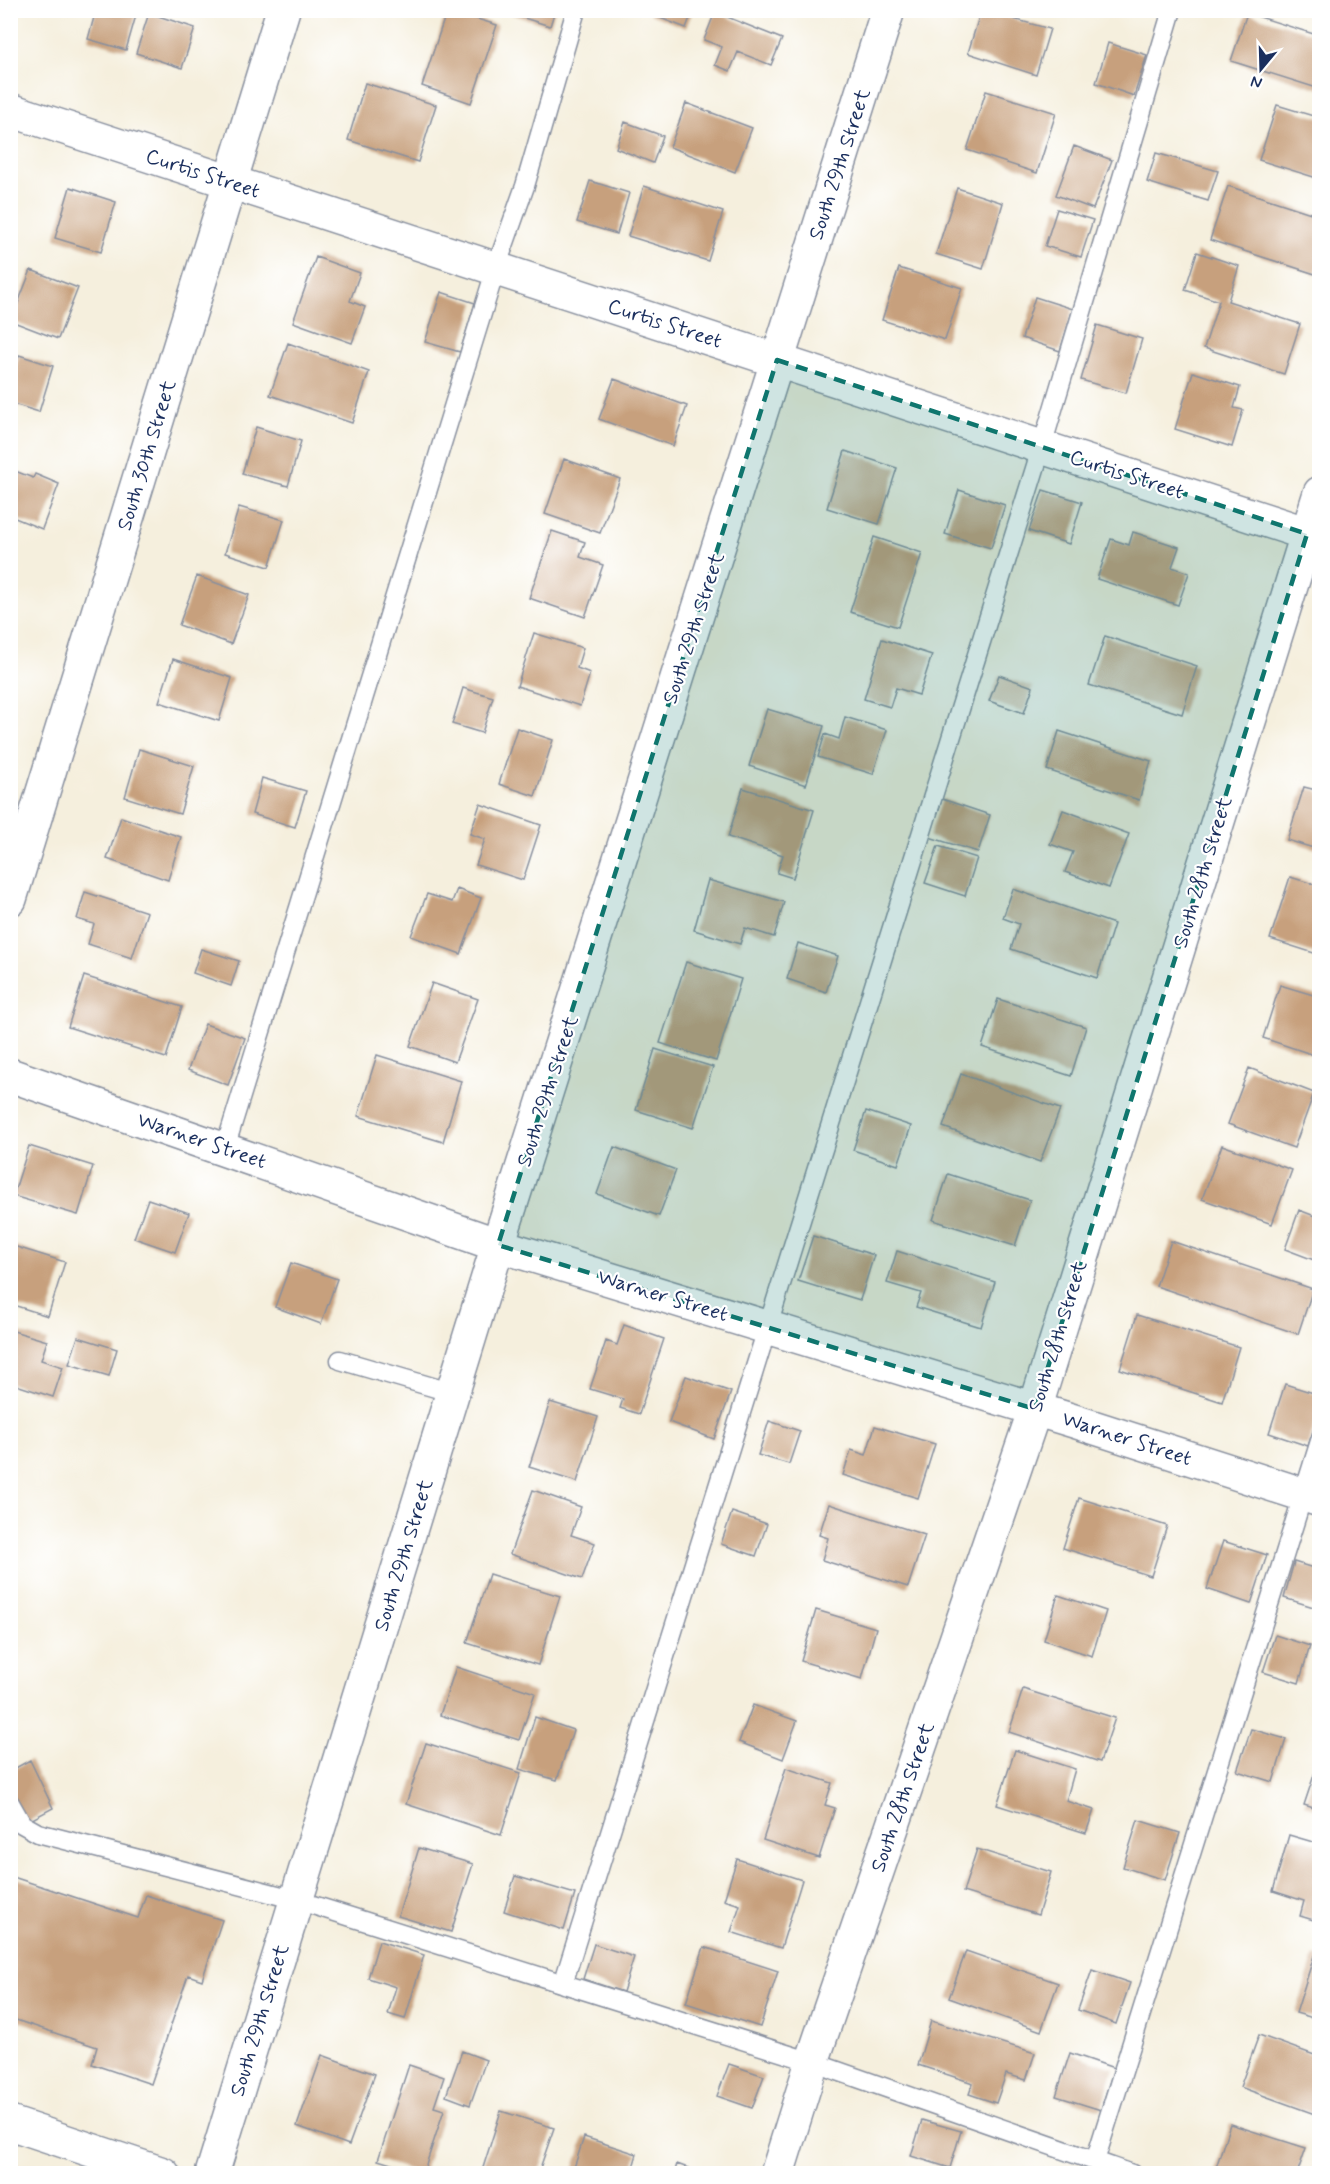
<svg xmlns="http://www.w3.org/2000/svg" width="1330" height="2184" font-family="Mynerve,sans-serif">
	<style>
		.building { fill: #c7a07d }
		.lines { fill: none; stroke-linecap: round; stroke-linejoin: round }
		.service-casing { stroke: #888f9e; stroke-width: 21 }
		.minor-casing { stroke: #888f9e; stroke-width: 36 }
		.tertiary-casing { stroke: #888f9e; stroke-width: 36 }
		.service { stroke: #fff; stroke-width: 18 }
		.minor { stroke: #fff; stroke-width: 33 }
		.tertiary { stroke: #fff; stroke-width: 33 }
		.marked { fill: #0f766e; fill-opacity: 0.2; stroke: #0f766e; stroke-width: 4.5; stroke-dasharray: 12 8; stroke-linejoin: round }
		.labels { text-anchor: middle; stroke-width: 4.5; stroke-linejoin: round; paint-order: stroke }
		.street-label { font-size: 21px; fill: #1b2f5e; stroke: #fff }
	</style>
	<rect width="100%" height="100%" fill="#fff"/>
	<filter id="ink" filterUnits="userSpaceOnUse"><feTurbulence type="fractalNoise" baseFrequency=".0167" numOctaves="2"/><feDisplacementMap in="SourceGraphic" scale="12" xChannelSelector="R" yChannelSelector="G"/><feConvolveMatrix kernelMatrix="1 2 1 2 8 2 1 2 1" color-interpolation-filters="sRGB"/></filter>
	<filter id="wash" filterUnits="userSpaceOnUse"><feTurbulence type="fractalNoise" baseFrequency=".008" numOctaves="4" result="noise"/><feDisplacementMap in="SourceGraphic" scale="24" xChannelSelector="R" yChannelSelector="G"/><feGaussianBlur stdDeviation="1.35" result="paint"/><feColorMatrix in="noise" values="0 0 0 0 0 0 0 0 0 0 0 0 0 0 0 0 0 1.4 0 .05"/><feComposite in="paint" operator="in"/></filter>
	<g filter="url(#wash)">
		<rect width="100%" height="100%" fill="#f5efdd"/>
		<g id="blocks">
			<path class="building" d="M 96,10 L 137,12 L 126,50 L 88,39 Z
				M 447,10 L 497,25 L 471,103 L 422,86 Z
				M 512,10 L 555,10 L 550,26 L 511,14 Z
				M 652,10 L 693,10 L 686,28 L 650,14 Z
				M 981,10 L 1050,29 L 1036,75 L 968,53 Z
				M 715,12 L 782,39 L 771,65 L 738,52 L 730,71 L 715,65 L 722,47 L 704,40 Z
				M 149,13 L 195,28 L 182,68 L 136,53 Z
				M 1247,13 L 1320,36 L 1320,89 L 1231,61 Z
				M 1108,43 L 1147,55 L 1134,96 L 1096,83 Z
				M 365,83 L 436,105 L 418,162 L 348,140 Z
				M 986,91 L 1056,113 L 1037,173 L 967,150 Z
				M 686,103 L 752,128 L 735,172 L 670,147 Z
				M 1277,105 L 1320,118 L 1320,179 L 1259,160 Z
				M 625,122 L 663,136 L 653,163 L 616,148 Z
				M 1074,146 L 1112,160 L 1093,209 L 1056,195 Z
				M 1156,153 L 1218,171 L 1208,201 L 1147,182 Z
				M 590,181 L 629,193 L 617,234 L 577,222 Z
				M 644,186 L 723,212 L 708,261 L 628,236 Z
				M 1228,186 L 1320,216 L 1320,262 L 1315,274 L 1210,240 Z
				M 70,187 L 116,202 L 101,252 L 55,238 Z
				M 957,188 L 1003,203 L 983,269 L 936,254 Z
				M 1057,209 L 1093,220 L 1081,257 L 1045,246 Z
				M 1197,252 L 1239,266 L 1228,301 L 1300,324 L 1284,374 L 1204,348 L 1219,301 L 1185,290 Z
				M 316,257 L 360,273 L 350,301 L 365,307 L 352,343 L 293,322 Z
				M 899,268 L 962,288 L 945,340 L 882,320 Z
				M 31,270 L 78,288 L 58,339 L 11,321 Z
				M 441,292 L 475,303 L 460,352 L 425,342 Z
				M 1035,297 L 1073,309 L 1060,351 L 1022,338 Z
				M 1097,325 L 1142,339 L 1126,393 L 1081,380 Z
				M 288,343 L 369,372 L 352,423 L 270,395 Z
				M 19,355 L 53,366 L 39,412 L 10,403 L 10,382 Z
				M 1193,372 L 1240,387 L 1234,408 L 1243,410 L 1232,447 L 1175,429 Z
				M 614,379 L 687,406 L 673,446 L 599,419 Z
				M 256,427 L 301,441 L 288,486 L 242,474 Z
				M 845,451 L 897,468 L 879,524 L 827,508 Z
				M 564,459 L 620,479 L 600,533 L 545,514 Z
				M 10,469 L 33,478 L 35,474 L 59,484 L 42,529 L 10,516 Z
				M 959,490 L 1005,505 L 991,548 L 945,534 Z
				M 1043,490 L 1082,502 L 1069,544 L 1029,531 Z
				M 239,507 L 284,520 L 269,567 L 225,553 Z
				M 552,531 L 585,542 L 580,557 L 603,565 L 585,617 L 529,598 Z
				M 1133,532 L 1179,547 L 1172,567 L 1189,573 L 1178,605 L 1097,579 L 1111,539 L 1129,545 Z
				M 874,537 L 922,553 L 898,627 L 850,612 Z
				M 197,576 L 249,595 L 231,644 L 179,625 Z
				M 534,633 L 583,648 L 577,668 L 590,673 L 580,706 L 517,686 Z
				M 1105,636 L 1197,666 L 1182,714 L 1089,685 Z
				M 882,639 L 932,655 L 919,695 L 896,688 L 890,707 L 864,699 Z
				M 173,659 L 232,678 L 219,721 L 159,702 Z
				M 999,675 L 1033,687 L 1024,713 L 989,701 Z
				M 463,688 L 493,697 L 482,733 L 452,724 Z
				M 767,709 L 824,726 L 806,785 L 749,766 Z
				M 845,717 L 887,730 L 873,774 L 818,757 L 825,734 L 839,739 Z
				M 517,728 L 553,740 L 535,796 L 499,784 Z
				M 1059,731 L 1151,761 L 1139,800 L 1047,770 Z
				M 139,749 L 194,766 L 180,814 L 125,797 Z
				M 262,778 L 306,791 L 295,827 L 252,814 Z
				M 1304,787 L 1320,791 L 1320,850 L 1287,840 Z
				M 743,788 L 814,810 L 793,878 L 777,873 L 783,855 L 728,837 Z
				M 942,799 L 990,815 L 978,852 L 929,837 Z
				M 480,804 L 541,825 L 523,880 L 476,865 L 485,839 L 470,834 Z
				M 1063,810 L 1129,834 L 1109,888 L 1065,872 L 1073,852 L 1050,844 Z
				M 121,817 L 181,837 L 168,880 L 107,859 Z
				M 938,846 L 977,858 L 965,896 L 925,883 Z
				M 1290,877 L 1320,886 L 1320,955 L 1270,939 Z
				M 708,880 L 784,902 L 774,937 L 745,928 L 740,944 L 694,930 Z
				M 457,889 L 481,898 L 461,954 L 411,936 L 427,894 L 452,902 Z
				M 1013,889 L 1114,924 L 1097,978 L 1011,949 L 1019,924 L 1003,918 Z
				M 85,892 L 147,912 L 132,958 L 88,944 L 94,924 L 77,919 Z
				M 798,943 L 838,956 L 826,992 L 787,979 Z
				M 201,949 L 239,961 L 231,986 L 193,973 Z
				M 686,962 L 741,979 L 716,1061 L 660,1043 Z
				M 84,976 L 182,1007 L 166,1058 L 68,1027 Z
				M 432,983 L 478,999 L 455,1062 L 410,1046 Z
				M 1280,985 L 1320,997 L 1320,1047 L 1317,1056 L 1263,1038 Z
				M 998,999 L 1086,1027 L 1071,1076 L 982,1047 Z
				M 205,1024 L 245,1038 L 228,1085 L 188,1070 Z
				M 655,1049 L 713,1067 L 693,1128 L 636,1110 Z
				M 377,1055 L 461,1081 L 443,1142 L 358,1116 Z
				M 1249,1068 L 1314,1093 L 1294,1148 L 1228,1124 Z
				M 961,1074 L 1060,1109 L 1040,1162 L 943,1127 Z
				M 866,1111 L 911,1126 L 898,1165 L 853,1150 Z
				M 1222,1145 L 1292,1170 L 1272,1224 L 1202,1199 Z
				M 29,1146 L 93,1166 L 78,1215 L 13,1196 Z
				M 614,1147 L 676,1170 L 659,1216 L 597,1194 Z
				M 948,1174 L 1030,1200 L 1015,1246 L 933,1220 Z
				M 148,1199 L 189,1213 L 175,1252 L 134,1238 Z
				M 1299,1210 L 1320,1218 L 1319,1262 L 1285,1249 Z
				M 813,1236 L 874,1255 L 860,1300 L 798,1281 Z
				M 1171,1241 L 1313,1289 L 1298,1334 L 1156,1286 Z
				M 10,1245 L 65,1262 L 48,1316 L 10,1304 Z
				M 897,1251 L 995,1282 L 981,1327 L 916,1307 L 921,1293 L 887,1283 Z
				M 291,1263 L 337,1279 L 321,1324 L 275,1307 Z
				M 1137,1315 L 1239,1347 L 1222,1402 L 1120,1369 Z
				M 624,1325 L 664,1339 L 639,1414 L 620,1408 L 623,1399 L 590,1389 L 606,1341 L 617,1345 Z
				M 10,1330 L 47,1341 L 41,1360 L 63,1367 L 53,1397 L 10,1383 Z
				M 78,1337 L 117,1349 L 109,1376 L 69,1364 Z
				M 686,1376 L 731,1392 L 714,1439 L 669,1422 Z
				M 1285,1384 L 1320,1395 L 1320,1410 L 1308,1446 L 1269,1433 Z
				M 550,1402 L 598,1417 L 577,1482 L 529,1467 Z
				M 769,1421 L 800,1431 L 789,1464 L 758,1455 Z
				M 875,1426 L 935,1444 L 918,1498 L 843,1475 L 851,1450 L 866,1455 Z
				M 533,1490 L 581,1507 L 571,1535 L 595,1543 L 582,1579 L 510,1554 Z
				M 1079,1498 L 1167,1526 L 1151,1576 L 1063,1548 Z
				M 829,1504 L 925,1535 L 908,1587 L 822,1560 L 828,1538 L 819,1535 Z
				M 732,1512 L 767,1524 L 756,1556 L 721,1544 Z
				M 1223,1541 L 1267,1555 L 1251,1604 L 1207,1589 Z
				M 1294,1562 L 1320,1570 L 1320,1609 L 1284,1598 Z
				M 489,1574 L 560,1596 L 538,1665 L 467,1643 Z
				M 1058,1595 L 1106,1611 L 1092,1656 L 1044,1640 Z
				M 816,1610 L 876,1628 L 862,1679 L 801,1661 Z
				M 1275,1635 L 1310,1646 L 1299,1683 L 1263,1672 Z
				M 456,1667 L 535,1693 L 519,1740 L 440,1715 Z
				M 1023,1689 L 1115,1718 L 1100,1762 L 1009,1732 Z
				M 753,1705 L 797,1721 L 783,1759 L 739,1742 Z
				M 535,1717 L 573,1730 L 557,1780 L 519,1769 Z
				M 1251,1729 L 1286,1739 L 1273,1782 L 1237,1771 Z
				M 426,1743 L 521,1773 L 501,1835 L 406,1804 Z
				M 1015,1750 L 1075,1769 L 1066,1801 L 1094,1810 L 1086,1833 L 997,1805 Z
				M 30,1760 L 53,1808 L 10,1831 L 10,1771 Z
				M 786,1768 L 832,1783 L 825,1805 L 835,1808 L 819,1858 L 763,1840 Z
				M 1316,1769 L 1320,1770 L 1320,1810 L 1304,1805 Z
				M 1138,1820 L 1180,1833 L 1165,1880 L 1123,1867 Z
				M 1289,1835 L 1320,1844 L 1320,1922 L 1300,1916 L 1304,1901 L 1273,1891 Z
				M 419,1848 L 473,1864 L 451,1932 L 398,1916 Z
				M 977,1849 L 1051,1872 L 1038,1915 L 963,1892 Z
				M 737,1859 L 802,1880 L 781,1948 L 731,1932 L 740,1905 L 724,1900 Z
				M 10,1876 L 138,1918 L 146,1895 L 222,1920 L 202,1980 L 188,1975 L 151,2084 L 92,2064 L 97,2047 L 10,2018 Z
				M 515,1876 L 575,1894 L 564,1930 L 504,1911 Z
				M 379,1941 L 424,1955 L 405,2019 L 388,2014 L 396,1987 L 368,1978 Z
				M 594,1944 L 634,1957 L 623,1992 L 583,1979 Z
				M 704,1947 L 778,1971 L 760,2027 L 686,2003 Z
				M 966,1951 L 1058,1983 L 1041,2031 L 949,1998 Z
				M 1314,1956 L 1320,1958 L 1320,2020 L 1296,2013 Z
				M 1092,1970 L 1130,1983 L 1116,2024 L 1078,2010 Z
				M 931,2021 L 1035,2053 L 1026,2080 L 1006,2074 L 996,2103 L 969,2094 L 973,2083 L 918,2065 Z
				M 1259,2035 L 1320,2057 L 1320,2116 L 1240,2087 Z
				M 462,2051 L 486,2060 L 470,2105 L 446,2096 Z
				M 1070,2053 L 1114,2068 L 1101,2110 L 1056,2096 Z
				M 322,2055 L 375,2074 L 349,2145 L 297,2126 Z
				M 729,2064 L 764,2076 L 752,2108 L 717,2096 Z
				M 409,2065 L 444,2077 L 434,2107 L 444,2110 L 423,2174 L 378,2160 Z
				M 501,2111 L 554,2128 L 538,2174 L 481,2174 Z
				M 922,2120 L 961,2131 L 950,2168 L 911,2156 Z
				M 1230,2124 L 1306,2148 L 1297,2174 L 1214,2174 Z
				M 584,2137 L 637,2154 L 631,2174 L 572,2174 Z
				M 677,2164 L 702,2173 L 702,2174 L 674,2174 Z"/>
		</g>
	</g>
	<g filter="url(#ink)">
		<use href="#blocks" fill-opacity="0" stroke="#888f9e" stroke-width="1.5"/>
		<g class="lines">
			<defs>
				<path id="service" d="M 225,1148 L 496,268 L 525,186 L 576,10
					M 340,1360 L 453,1393
					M 10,1803 L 22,1824 L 38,1833 L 297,1900 L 812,2062 L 1132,2174
					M 563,1984 L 1042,446 L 1172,10
					M 1095,2161 L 1320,1441"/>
				<path id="minor" d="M 10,110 L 1320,538
					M 10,899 L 283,10
					M 10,1075 L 498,1245 L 1074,1421 L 1320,1500
					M 212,2174 L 498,1245 L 888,10
					M 777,2174 L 812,2062 L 1035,1409 L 1320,493"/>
				<path id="tertiary" d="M 10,2123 L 163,2174"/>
			</defs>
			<use href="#service" class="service-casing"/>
			<use href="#minor" class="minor-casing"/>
			<use href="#tertiary" class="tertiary-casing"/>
			<use href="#service" class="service"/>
			<use href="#minor" class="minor"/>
			<use href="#tertiary" class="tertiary"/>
		</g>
	</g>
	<path class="marked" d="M 777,360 L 1307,534 L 1035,1409 L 498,1245 Z"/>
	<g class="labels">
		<g class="street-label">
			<text transform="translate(839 164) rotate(-72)" y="7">South 29th Street</text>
			<text transform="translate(203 173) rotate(18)" y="7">Curtis Street</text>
			<text transform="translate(665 323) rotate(18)" y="7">Curtis Street</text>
			<text transform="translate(146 455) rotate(-73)" y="7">South 30th Street</text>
			<text transform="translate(1127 474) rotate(18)" y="7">Curtis Street</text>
			<text transform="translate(693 628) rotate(-72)" y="7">South 29th Street</text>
			<text transform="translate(1202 872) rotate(-73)" y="7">South 28th Street</text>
			<text transform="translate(547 1091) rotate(-72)" y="7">South 29th Street</text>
			<text transform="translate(202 1140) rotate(19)" y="7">Warner Street</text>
			<text transform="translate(663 1295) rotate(17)" y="7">Warner Street</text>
			<text transform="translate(1057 1336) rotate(-73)" y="7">South 28th Street</text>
			<text transform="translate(1127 1438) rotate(18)" y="7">Warner Street</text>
			<text transform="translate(403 1555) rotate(-73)" y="7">South 29th Street</text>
			<text transform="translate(902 1797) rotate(-71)" y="7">South 28th Street</text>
			<text transform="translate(259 2020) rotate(-73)" y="7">South 29th Street</text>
		</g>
	</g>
	<rect width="1330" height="2184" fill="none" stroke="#fff" stroke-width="36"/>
	<g transform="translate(1261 69) rotate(199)" stroke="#ffffff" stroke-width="4.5" paint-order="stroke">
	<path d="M0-4.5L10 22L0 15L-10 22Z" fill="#1b2f5e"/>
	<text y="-9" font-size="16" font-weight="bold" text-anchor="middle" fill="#1b2f5e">N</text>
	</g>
</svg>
